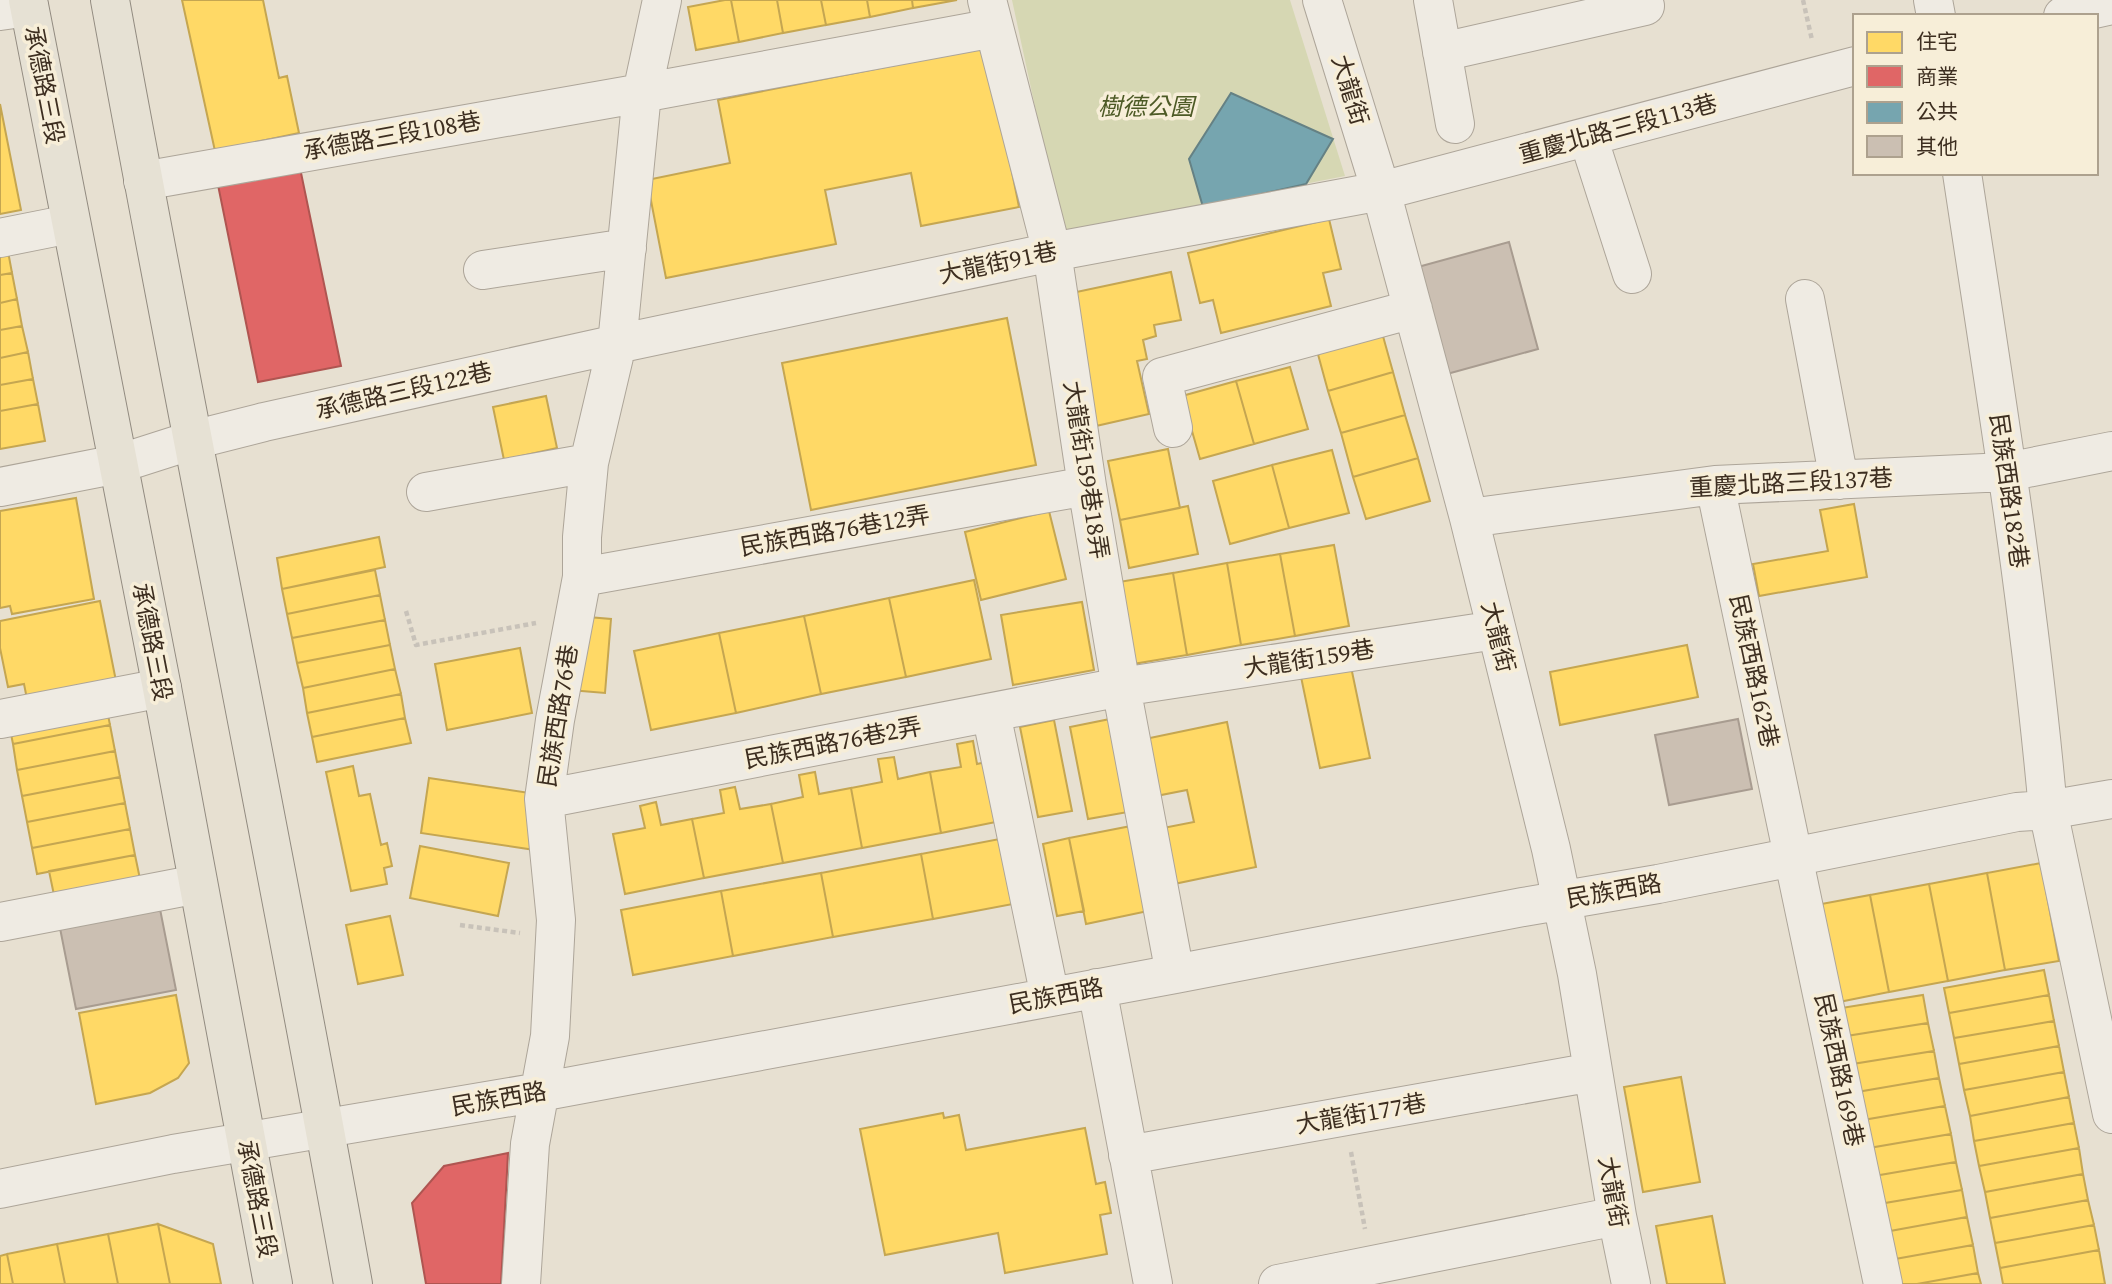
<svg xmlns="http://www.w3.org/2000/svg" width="2112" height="1284" font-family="'Source Serif 4','Noto Sans TC',serif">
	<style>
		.green { fill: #d6d7b3 }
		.homes { fill: #ffd966; stroke: #c5a651; stroke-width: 2 }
		.shops { fill: #e06666; stroke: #af5551; stroke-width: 2 }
		.public { fill: #76a5af; stroke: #658184; stroke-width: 2 }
		.building { fill: #cbbfb2; stroke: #a89c90; stroke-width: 2 }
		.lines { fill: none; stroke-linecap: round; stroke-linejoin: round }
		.minor-casing { stroke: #ada599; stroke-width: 40 }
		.major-casing { stroke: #928b80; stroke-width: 40 }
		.path { stroke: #c8c2b9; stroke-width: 4.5; stroke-dasharray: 5 3.5; stroke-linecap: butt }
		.minor { stroke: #efebe3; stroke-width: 38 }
		.major { stroke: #e6e1d4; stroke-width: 38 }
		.labels { text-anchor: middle; stroke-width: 7; stroke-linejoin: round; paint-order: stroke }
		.street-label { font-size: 24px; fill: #3d2e20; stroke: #f7eed8 }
		.park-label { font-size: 24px; font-style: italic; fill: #4d5a26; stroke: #f7eed8 }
	</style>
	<rect width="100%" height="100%" fill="#e7e0d1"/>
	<path class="green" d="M 1012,0 L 1290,0 L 1345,176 L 1062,232 Z"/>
	<path class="homes" d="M 182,0 L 263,0 L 279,78 L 287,76 L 299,133 L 215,151 Z
		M 725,0 L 731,0 L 739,42 L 696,50 L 688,7 Z
		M 731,0 L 777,0 L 783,33 L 739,42 Z
		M 777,0 L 821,0 L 826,25 L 783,33 Z
		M 821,0 L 867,0 L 870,17 L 826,25 Z
		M 867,0 L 912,0 L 913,8 L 870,17 Z
		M 912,0 L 957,0 L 913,8 Z
		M 987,47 L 1019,207 L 921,226 L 911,173 L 825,190 L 836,244 L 666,278 L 647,180 L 730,163 L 718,100 Z
		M 0,104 L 21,210 L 0,214 Z
		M 1329,219 L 1341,269 L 1323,273 L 1331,306 L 1221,333 L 1213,300 L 1200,303 L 1188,253 Z
		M 7,246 L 12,273 L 0,275 L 0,248 Z
		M 1171,272 L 1181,320 L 1154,325 L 1156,336 L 1143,340 L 1147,359 L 1137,361 L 1149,414 L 1096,426 L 1067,294 Z
		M 12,273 L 17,299 L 0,303 L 0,275 Z
		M 17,299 L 22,326 L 0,330 L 0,303 Z
		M 1007,318 L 1036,465 L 811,510 L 782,363 Z
		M 22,326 L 28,352 L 0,358 L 0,330 Z
		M 1381,329 L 1393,372 L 1328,391 L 1316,347 Z
		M 28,352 L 33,379 L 0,385 L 0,358 Z
		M 1290,367 L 1308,429 L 1254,444 L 1236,381 Z
		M 1393,372 L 1405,415 L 1341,433 L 1328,391 Z
		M 33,379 L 38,404 L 0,411 L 0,385 Z
		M 1236,381 L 1254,444 L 1200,459 L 1182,396 Z
		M 546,396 L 557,448 L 504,460 L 493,407 Z
		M 38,404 L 45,441 L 0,449 L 0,411 Z
		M 1405,415 L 1418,458 L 1353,477 L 1341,433 Z
		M 1168,449 L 1180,508 L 1120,520 L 1108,461 Z
		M 1332,450 L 1349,513 L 1289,528 L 1272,465 Z
		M 1418,458 L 1430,501 L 1366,519 L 1353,477 Z
		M 1272,465 L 1289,528 L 1230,544 L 1213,481 Z
		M 76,498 L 94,599 L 12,614 L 10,606 L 0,608 L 0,511 Z
		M 1854,504 L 1867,577 L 1759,596 L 1753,564 L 1828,551 L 1820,510 Z
		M 1188,506 L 1198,554 L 1129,568 L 1120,520 Z
		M 1049,511 L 1066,579 L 981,600 L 965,532 Z
		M 379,537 L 385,567 L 282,589 L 277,558 Z
		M 1334,545 L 1349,626 L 1295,636 L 1280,554 Z
		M 1280,554 L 1295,636 L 1241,645 L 1227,563 Z
		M 1227,563 L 1241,645 L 1187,655 L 1173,573 Z
		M 375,570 L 380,595 L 287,614 L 282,589 Z
		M 1173,573 L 1187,655 L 1133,664 L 1119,582 Z
		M 974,580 L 991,659 L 906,677 L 889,598 Z
		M 380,595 L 385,620 L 292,638 L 287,614 Z
		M 889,598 L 906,677 L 821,694 L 804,616 Z
		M 100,601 L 116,681 L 27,699 L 24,684 L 8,687 L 0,648 L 0,621 Z
		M 1082,602 L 1094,670 L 1013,685 L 1001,615 Z
		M 576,616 L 611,619 L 605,693 L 570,690 Z
		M 804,616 L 821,694 L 736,713 L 719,633 Z
		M 385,620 L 390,645 L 297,663 L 292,638 Z
		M 719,633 L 736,713 L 651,730 L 634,651 Z
		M 390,645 L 395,669 L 303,688 L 297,663 Z
		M 1687,645 L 1698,697 L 1560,725 L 1550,672 Z
		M 520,648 L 532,713 L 447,730 L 435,664 Z
		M 1350,662 L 1370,758 L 1320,768 L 1300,672 Z
		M 395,669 L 401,694 L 307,713 L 303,688 Z
		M 401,694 L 405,718 L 312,737 L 307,713 Z
		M 105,700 L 110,725 L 13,744 L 8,719 Z
		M 405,718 L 411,743 L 317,762 L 312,737 Z
		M 1110,719 L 1128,812 L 1088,819 L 1070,727 Z
		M 1054,720 L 1072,811 L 1038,817 L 1020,727 Z
		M 1227,722 L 1256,867 L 1174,884 L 1163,828 L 1194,822 L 1187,790 L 1156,796 L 1145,739 Z
		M 110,725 L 115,751 L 17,770 L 13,744 Z
		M 973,741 L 977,764 L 1009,757 L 1020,817 L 941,833 L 930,772 L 961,767 L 957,744 Z
		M 115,751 L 120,777 L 22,796 L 17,770 Z
		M 894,757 L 898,779 L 930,772 L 941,833 L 862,848 L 851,788 L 882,782 L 878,759 Z
		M 353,766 L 359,796 L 370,794 L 381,845 L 387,843 L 392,866 L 384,868 L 387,884 L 351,891 L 326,772 Z
		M 815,772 L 819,794 L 851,788 L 862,848 L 783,863 L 771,804 L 803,797 L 799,775 Z
		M 120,777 L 125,803 L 27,822 L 22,796 Z
		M 429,778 L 543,795 L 535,850 L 421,833 Z
		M 735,787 L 740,809 L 771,804 L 783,863 L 704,878 L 692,819 L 724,813 L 720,790 Z
		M 656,802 L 661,825 L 692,819 L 704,878 L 625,894 L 613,834 L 645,828 L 640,806 Z
		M 125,803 L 130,829 L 32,848 L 27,822 Z
		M 1131,826 L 1148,911 L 1086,924 L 1069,838 Z
		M 130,829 L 135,855 L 37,874 L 32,848 Z
		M 1021,835 L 1034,900 L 933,919 L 921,854 Z
		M 1069,838 L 1084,911 L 1057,916 L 1043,844 Z
		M 420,846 L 509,863 L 498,916 L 410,898 Z
		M 921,854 L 933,919 L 833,937 L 821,873 Z
		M 135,855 L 140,879 L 54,895 L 49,871 Z
		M 2041,863 L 2059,961 L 2005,970 L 1987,873 Z
		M 821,873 L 833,937 L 733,956 L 721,891 Z
		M 1987,873 L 2005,970 L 1948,981 L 1929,884 Z
		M 1929,884 L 1948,981 L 1889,992 L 1870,895 Z
		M 721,891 L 733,956 L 633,975 L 621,910 Z
		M 1870,895 L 1889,992 L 1834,1003 L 1816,905 Z
		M 390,916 L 403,975 L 358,984 L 346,925 Z
		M 2044,970 L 2049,995 L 1949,1013 L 1944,988 Z
		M 176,995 L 189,1063 L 178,1078 L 150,1093 L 96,1104 L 79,1013 Z
		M 1923,995 L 1928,1023 L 1840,1037 L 1835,1009 Z
		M 2049,995 L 2054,1021 L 1954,1038 L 1949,1013 Z
		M 2054,1021 L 2059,1046 L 1959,1064 L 1954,1038 Z
		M 1928,1023 L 1934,1051 L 1846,1065 L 1840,1037 Z
		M 2059,1046 L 2064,1072 L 1964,1090 L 1959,1064 Z
		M 1934,1051 L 1939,1078 L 1851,1093 L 1846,1065 Z
		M 2064,1072 L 2069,1097 L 1970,1116 L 1964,1090 Z
		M 1681,1077 L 1700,1182 L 1643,1192 L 1624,1087 Z
		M 1939,1078 L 1945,1106 L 1857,1121 L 1851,1093 Z
		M 2069,1097 L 2074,1123 L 1974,1141 L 1970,1116 Z
		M 1945,1106 L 1951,1134 L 1863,1149 L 1857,1121 Z
		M 943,1113 L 944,1118 L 959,1115 L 966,1150 L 1085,1128 L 1096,1184 L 1105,1182 L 1111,1213 L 1100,1215 L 1107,1254 L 1005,1273 L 998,1233 L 885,1255 L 860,1129 Z
		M 2074,1123 L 2079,1148 L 1979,1166 L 1974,1141 Z
		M 1951,1134 L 1956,1162 L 1868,1177 L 1863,1149 Z
		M 2079,1148 L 2083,1174 L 1985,1192 L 1979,1166 Z
		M 1956,1162 L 1962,1190 L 1873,1205 L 1868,1177 Z
		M 2083,1174 L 2088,1200 L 1990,1218 L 1985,1192 Z
		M 1962,1190 L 1967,1217 L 1879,1233 L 1873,1205 Z
		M 2088,1200 L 2094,1225 L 1995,1243 L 1990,1218 Z
		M 1712,1216 L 1725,1284 L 1667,1284 L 1656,1226 Z
		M 1967,1217 L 1973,1245 L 1884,1261 L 1879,1233 Z
		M 158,1224 L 170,1284 L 118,1284 L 108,1234 Z
		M 158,1224 L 213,1244 L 221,1284 L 170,1284 Z
		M 2094,1225 L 2099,1250 L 2000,1268 L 1995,1243 Z
		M 108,1234 L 118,1284 L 65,1284 L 57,1244 Z
		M 57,1244 L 65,1284 L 13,1284 L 7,1254 Z
		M 1973,1245 L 1978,1273 L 1917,1284 L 1889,1284 L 1884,1261 Z
		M 2099,1250 L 2105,1284 L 2003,1284 L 2000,1268 Z
		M 7,1254 L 13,1284 L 0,1284 L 0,1256 Z
		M 1978,1273 L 1981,1284 L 1917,1284 Z"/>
	<path class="shops" d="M 300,168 L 341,366 L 258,382 L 218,185 Z
		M 508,1153 L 501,1284 L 426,1284 L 412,1203 L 444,1166 Z"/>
	<path class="public" d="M 1231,93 L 1333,139 L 1306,184 L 1203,207 L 1189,159 Z"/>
	<path class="building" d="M 1509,242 L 1538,349 L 1447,374 L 1418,267 Z
		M 1738,719 L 1752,789 L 1669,805 L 1655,735 Z
		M 159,904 L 176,990 L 76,1009 L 59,923 Z"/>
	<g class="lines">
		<defs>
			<path id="minor" d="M 987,0 L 1052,252 L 1087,486 L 1121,687 L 1175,974
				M 1322,0 L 1381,191 L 1469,518 L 1551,849 L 1577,974 L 1617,1216 L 1631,1284
				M 1433,0 L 1455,124
				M 1933,0 L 1936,16
				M 0,11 L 29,7
				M 2063,16 L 2112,5
				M 1442,52 L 1645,6
				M 1588,137 L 1632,274
				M 1962,173 C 1994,385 2029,597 2048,810 L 2112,1114
				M 143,181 L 642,93 L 994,28
				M 0,238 L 70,224
				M 483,270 L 627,248
				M 1805,299 L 1839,480
				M 1173,428 L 1162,377 L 1413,309
				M 1715,485 L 1883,1284
				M 0,487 L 118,464 L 193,440 L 264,422 L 617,344 L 1052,252 L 1381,191 L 1855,66
				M 426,492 L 589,463
				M 1469,518 L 1715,485 L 2007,472 L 2112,451
				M 582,577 L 1087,486
				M 991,713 L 1050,997
				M 0,719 L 162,688
				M 544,799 L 1121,687 L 1496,630
				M 0,922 L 198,884
				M 1097,988 L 1153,1284
				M 1128,1155 L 1593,1072
				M 0,1189 L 173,1154 L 540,1092 L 1175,974 L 1523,907 L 1658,884 L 2017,812 L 2048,810 L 2112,799
				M 521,1284 L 530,1144 L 550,1036 L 556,920 L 544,799 L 555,720 L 582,577 L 582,537 L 589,463 L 617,344 L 642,93 L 662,0
				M 1278,1284 L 1617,1216"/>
			<path id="major" d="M 28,0 L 162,688 L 273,1284
				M 110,0 C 188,429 276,855 353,1284"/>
		</defs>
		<use href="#minor" class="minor-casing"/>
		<use href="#major" class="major-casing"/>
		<path class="path" d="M 1803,0 L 1812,40
			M 406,611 L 416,645 L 536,623
			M 460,925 L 520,933
			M 1351,1152 L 1365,1229"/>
		<use href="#minor" class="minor"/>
		<use href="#major" class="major"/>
	</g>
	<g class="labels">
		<g class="street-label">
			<text transform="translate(44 85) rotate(79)" y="8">承德路三段</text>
			<text transform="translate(1350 90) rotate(73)" y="8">大龍街</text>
			<text transform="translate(1618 129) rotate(-15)" y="8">重慶北路三段113巷</text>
			<text transform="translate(392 136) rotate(-10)" y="8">承德路三段108巷</text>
			<text transform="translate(998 263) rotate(-12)" y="8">大龍街91巷</text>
			<text transform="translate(404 391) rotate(-13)" y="8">承德路三段122巷</text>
			<text transform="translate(1086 470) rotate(81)" y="8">大龍街159巷18弄</text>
			<text transform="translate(1791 483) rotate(-3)" y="8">重慶北路三段137巷</text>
			<text transform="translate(2009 491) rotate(82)" y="8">民族西路182巷</text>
			<text transform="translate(835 531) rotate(-10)" y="8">民族西路76巷12弄</text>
			<text transform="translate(1498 637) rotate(76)" y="8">大龍街</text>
			<text transform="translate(152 642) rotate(79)" y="8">承德路三段</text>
			<text transform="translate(1309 659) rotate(-9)" y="8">大龍街159巷</text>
			<text transform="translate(1754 671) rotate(78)" y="8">民族西路162巷</text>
			<text transform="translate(558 716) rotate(-81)" y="8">民族西路76巷</text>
			<text transform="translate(833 743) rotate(-11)" y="8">民族西路76巷2弄</text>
			<text transform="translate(1614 891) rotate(-10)" y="8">民族西路</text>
			<text transform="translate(1056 996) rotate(-11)" y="8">民族西路</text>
			<text transform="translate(1839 1070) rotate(78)" y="8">民族西路169巷</text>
			<text transform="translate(499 1099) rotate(-10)" y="8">民族西路</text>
			<text transform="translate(1361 1114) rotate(-10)" y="8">大龍街177巷</text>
			<text transform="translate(1613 1192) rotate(80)" y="8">大龍街</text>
			<text transform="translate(257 1199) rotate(79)" y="8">承德路三段</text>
		</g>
		<g class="park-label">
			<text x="1146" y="115">樹德公園</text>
		</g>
	</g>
	<rect x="1853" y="14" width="245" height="161" fill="#f7eed8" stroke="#ada18e" stroke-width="2"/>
	<rect x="1867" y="32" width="35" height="21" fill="#ffd966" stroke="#ada18e" stroke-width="2"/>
	<text x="1916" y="49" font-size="21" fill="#3d2e20">住宅</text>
	<rect x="1867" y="66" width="35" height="21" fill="#e06666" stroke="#ada18e" stroke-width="2"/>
	<text x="1916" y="84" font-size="21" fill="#3d2e20">商業</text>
	<rect x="1867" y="102" width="35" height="21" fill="#76a5af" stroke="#ada18e" stroke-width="2"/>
	<text x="1916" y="119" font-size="21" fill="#3d2e20">公共</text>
	<rect x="1867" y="136" width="35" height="21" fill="#cbbfb2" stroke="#ada18e" stroke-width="2"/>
	<text x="1916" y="154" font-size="21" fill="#3d2e20">其他</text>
</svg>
